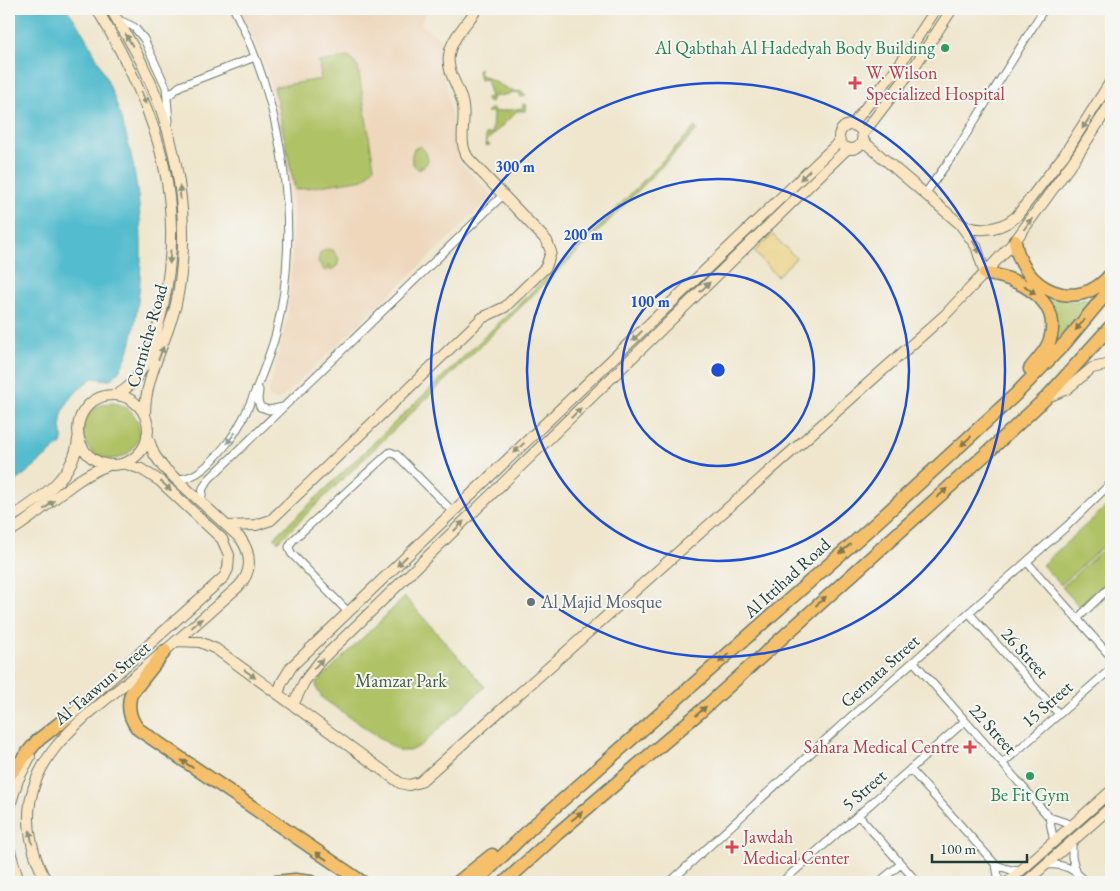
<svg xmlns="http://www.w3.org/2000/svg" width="1120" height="891" font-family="'EB Garamond',serif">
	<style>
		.built { fill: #eed7bb }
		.green { fill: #b0c266; stroke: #68804d }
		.sand { fill: #eeda9e; stroke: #868c69 }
		.water { fill: #52bcce; stroke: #387c81 }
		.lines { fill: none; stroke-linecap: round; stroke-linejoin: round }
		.street-casing { stroke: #68786a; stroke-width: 9 }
		.secondary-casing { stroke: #68786a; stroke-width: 12 }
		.highway-casing { stroke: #68786a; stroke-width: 15 }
		.street { stroke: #fff; stroke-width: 7 }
		.secondary { stroke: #fbe6c4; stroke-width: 10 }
		.highway { stroke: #f6c06b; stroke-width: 12 }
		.oneway { fill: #8d927c }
		.oneway2 { fill: #80784d }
		.oneway3 { fill: #8f9e9a }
		.ring { fill: none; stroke: #1d4ed8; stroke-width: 2.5 }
		.leisure-dot { fill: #2e9e5b; stroke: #f6f6f2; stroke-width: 2 }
		.health-dot { fill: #e0444e; stroke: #f6f6f2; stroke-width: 2 }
		.worship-dot { fill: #6b7280; stroke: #f6f6f2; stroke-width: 2 }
		.labels { text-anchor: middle; stroke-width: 4; stroke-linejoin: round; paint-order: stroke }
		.leisure-label { font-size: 18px; fill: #27864d; stroke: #f6f6f2; text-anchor: end }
		.health-label { font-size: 18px; fill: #be3a42; stroke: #f6f6f2; text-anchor: start }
		.street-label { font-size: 18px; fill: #1f3d34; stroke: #f6f6f2 }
		.worship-label { font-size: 18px; fill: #5b616d; stroke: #f6f6f2; text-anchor: start }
		.park-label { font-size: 18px; fill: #435e40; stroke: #f6f6f2 }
		.centre { fill: #1d4ed8; stroke: #f6f6f2; stroke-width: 2.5 }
		.ring-label { font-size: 15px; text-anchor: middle; font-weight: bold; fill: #1d4ed8; stroke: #f6f6f2; stroke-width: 4; stroke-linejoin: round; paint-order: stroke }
	</style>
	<rect width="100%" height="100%" fill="#f6f6f2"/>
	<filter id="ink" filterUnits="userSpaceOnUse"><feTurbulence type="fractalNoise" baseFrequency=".02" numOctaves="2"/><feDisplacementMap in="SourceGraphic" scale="10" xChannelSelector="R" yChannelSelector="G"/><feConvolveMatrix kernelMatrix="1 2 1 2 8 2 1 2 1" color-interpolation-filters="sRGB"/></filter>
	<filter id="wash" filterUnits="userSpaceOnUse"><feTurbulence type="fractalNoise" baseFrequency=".0096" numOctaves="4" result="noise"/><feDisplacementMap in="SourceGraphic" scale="20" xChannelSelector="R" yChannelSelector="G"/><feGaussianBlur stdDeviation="1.12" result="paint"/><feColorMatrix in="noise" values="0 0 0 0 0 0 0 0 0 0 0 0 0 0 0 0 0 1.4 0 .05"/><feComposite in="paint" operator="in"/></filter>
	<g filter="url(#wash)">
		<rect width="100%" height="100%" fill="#efe6cd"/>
		<path class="built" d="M 240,9 L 419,9 L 426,13 L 420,24 L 442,40 L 443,45 L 441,54 L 459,162 L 493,196 L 278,401 L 268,396 L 287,318 L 292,262 L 293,191 L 268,72 Z"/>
		<path class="green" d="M 349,57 L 358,67 L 374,167 L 364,179 L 295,190 L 274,87 L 321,79 L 319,62 Z
			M 480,68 L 479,74 L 514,92 L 522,91 L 526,96 L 521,97 L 519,92 L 493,97 L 491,102 L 487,102 L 486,98 L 491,97 L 486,79 L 480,80 L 478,70 Z
			M 523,104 L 527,105 L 525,111 L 517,111 L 487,141 L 487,144 L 490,145 L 486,146 L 486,134 L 492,134 L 493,112 L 487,112 L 491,108 L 496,112 L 523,108 Z
			M 695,127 L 697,130 L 593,237 L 278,542 L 274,538 L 591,235 Z
			M 420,146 L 426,152 L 428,161 L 422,169 L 422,166 L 420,166 L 420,170 C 411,166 410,157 414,149 Z
			M 326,249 L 333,250 L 339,259 L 337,266 L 330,271 L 330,265 L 328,265 L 327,271 L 325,271 L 318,263 L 320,253 Z
			M 1052,296 L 1073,302 L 1094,297 L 1055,342 L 1048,300 Z
			M83 431a28 28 0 1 1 56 0a28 28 0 1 1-56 0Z
			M 1111,502 L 1111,539 L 1061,585 L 1042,565 Z
			M 1111,542 L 1111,579 L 1080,607 L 1062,587 Z
			M 405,597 L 485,687 L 420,746 L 409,751 L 399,751 L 322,698 L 317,689 L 316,683 Z"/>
		<path class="sand" d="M 773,235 L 796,258 L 777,276 L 754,252 Z"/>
		<path class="water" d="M 9,9 L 67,9 C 131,98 153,215 135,322 C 132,340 126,370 109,380 L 93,378 C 80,386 59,407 61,424 C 61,431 64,436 61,444 L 9,487 Z"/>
	</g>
	<g filter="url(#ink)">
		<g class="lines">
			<defs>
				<path id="street" d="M 117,19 L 134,27 L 144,39 L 166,87 L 169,121
					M 167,97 L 180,86 L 255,57
					M 925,194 L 956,151 L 1044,9
					M 259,390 L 258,400 L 260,407 L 269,410 L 283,407
					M 176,479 C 199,480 216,457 229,441 C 242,424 249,406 257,387 C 264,369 271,352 276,333 C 302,227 283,105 234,9
					M 201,502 L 203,488 L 209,479 L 503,195
					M 1027,562 L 1111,657
					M 348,612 L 291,553 L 289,547 L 293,540 L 390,452 L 397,455 L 453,512
					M 969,613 L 1059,714
					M 1077,619 L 1111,586
					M 914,662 L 1049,817 L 1054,842
					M 1003,763 L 1111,669
					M 910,769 L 996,865 L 999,882
					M 858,815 L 917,882
					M 1049,817 L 1073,825
					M 1072,842 L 1072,857 L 1076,871
					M 996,865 L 1011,870 L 1023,869
					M 1046,865 C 1064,863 1074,869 1086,882
					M 670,882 L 847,720 L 1067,526 L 1111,483
					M 782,882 L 965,721
					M 879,882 L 901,864"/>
				<path id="secondary" d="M 97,9 C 159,113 192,209 157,330 C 149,356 141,383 116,395
					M 111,9 C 122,29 135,47 144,68 C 178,139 193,226 176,304 C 167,341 144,378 145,416
					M 852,125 L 900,64 L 936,9
					M839 137a12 12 0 1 1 24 0a12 12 0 1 1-24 0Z
					M 862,135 L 914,67 L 952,9
					M 862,140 L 960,224 L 976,246 L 985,274
					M 960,224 C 980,233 999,230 1016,217 L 1064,155 L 1111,81
					M78 430a35 35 0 1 1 70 0a35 35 0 1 1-70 0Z
					M 1048,397 L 1067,389 L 1092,368 L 1111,364
					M 9,519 C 38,500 75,477 78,439
					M 227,526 L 256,525 L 271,520 L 482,318 L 505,307 L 546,267 L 551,252 L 547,241 L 469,159 C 457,143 466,124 463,106 C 461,89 446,73 449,55 C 451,39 468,22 477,9
					M 9,532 C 46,511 69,479 109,465
					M 176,641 L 200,642 L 216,649 L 400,783 L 409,785 L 420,782 L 945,315 L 1015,241 L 1077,156 L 1111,103
					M 278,694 L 282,682 L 292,666 L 840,141
					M 293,705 L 304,682 L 320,661 L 848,148
					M 60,725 L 224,577 L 228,569 L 229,555 L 222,539 L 160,481 L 141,469 L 124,463
					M 9,809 L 18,780 L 30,757
					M 9,848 L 19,882
					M 47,882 C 36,863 30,843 29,821 C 27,752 90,714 137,674 C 172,646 205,616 238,587 C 252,573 252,555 241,539 L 163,467 L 154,454 L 147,435
					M 1008,882 L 1111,791
					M 1026,882 L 1111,807"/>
				<path id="highway" d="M 1015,241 C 1021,289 1077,316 1111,274
					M 985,274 C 1016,276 1060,299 1051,336 C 1048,350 1038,358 1030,369
					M 165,651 L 131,694 C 127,707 129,718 138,729 L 362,882
					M 9,776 L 37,741 L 65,719
					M 276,882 L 295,880 L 311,882
					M 458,882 L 492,855
					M 476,882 L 532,827 L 876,523 L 1016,394 L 1066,342 L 1111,288
					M 505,882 L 557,834 L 701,711 L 987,453 L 1047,397 L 1111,326"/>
			</defs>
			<use href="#street" class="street-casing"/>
			<use href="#secondary" class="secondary-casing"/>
			<use href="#highway" class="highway-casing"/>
			<use href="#street" class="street"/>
			<use href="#secondary" class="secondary"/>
			<use href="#highway" class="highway"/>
		</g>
		<defs><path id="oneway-solid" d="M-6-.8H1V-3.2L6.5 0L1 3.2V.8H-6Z" transform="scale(1.25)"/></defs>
		<g class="oneway">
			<use href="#oneway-solid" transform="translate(129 40) rotate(-120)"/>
			<use href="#oneway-solid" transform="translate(144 98) rotate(68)"/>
			<use href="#oneway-solid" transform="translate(1086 123) rotate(123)"/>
			<use href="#oneway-solid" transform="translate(805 175) rotate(136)"/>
			<use href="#oneway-solid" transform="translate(180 193) rotate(-95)"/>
			<use href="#oneway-solid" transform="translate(1028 224) rotate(-53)"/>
			<use href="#oneway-solid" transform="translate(976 247) rotate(62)"/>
			<use href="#oneway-solid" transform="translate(170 257) rotate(94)"/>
			<use href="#oneway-solid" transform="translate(705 287) rotate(-44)"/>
			<use href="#oneway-solid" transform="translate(637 336) rotate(136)"/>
			<use href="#oneway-solid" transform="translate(161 353) rotate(-69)"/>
			<use href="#oneway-solid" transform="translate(576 413) rotate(-44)"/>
			<use href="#oneway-solid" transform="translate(519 448) rotate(136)"/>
			<use href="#oneway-solid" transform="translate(166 486) rotate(43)"/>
			<use href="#oneway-solid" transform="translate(49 505) rotate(-40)"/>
			<use href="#oneway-solid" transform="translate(459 526) rotate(-44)"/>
			<use href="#oneway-solid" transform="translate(402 561) rotate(136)"/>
			<use href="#oneway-solid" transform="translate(197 623) rotate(-41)"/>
			<use href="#oneway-solid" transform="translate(318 664) rotate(-47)"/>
			<use href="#oneway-solid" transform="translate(250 674) rotate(36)"/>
			<use href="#oneway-solid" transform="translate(31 837) rotate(-100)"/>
		</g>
		<g class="oneway2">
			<use href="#oneway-solid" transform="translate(1030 290) rotate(38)"/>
			<use href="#oneway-solid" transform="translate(1080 325) rotate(131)"/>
			<use href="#oneway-solid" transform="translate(966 441) rotate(137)"/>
			<use href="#oneway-solid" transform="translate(942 493) rotate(-42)"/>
			<use href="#oneway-solid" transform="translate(845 549) rotate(138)"/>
			<use href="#oneway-solid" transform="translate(821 601) rotate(-42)"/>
			<use href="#oneway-solid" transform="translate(724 658) rotate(138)"/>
			<use href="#oneway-solid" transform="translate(701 711) rotate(-42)"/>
			<use href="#oneway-solid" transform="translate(187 764) rotate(-146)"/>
			<use href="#oneway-solid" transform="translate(577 816) rotate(-40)"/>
			<use href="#oneway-solid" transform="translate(321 856) rotate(-146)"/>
		</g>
		<use class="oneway3" href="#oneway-solid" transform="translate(231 438) rotate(127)"/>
	</g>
	<g class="ring">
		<circle cx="718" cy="370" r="96"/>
		<circle cx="718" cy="370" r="191"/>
		<circle cx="718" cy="370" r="287"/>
	</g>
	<g class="leisure-dot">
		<circle cx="945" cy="48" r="5"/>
		<circle cx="1030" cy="776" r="5"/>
	</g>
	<g class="health-dot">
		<path d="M852.5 75.5h5v5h5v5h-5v5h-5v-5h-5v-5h5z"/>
		<path d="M967.5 739.5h5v5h5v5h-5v5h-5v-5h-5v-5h5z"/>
		<path d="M729.5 839.5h5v5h5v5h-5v5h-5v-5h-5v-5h5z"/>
	</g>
	<circle class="worship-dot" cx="531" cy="602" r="5"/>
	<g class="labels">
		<g class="leisure-label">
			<text x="935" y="54">Al Qabthah Al Hadedyah Body Building</text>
			<text x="1030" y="801" text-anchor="middle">Be Fit Gym</text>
		</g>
		<g class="health-label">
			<text x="866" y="79">W. Wilson<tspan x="866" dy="21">Specialized Hospital</tspan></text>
			<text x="959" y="753" text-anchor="end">Sahara Medical Centre</text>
			<text x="743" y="843">Jawdah<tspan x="743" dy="21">Medical Center</tspan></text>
		</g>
		<g class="street-label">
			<text transform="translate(147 336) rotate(-74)" y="6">Corniche Road</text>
			<text transform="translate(787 578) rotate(-42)" y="6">Al Ittihad Road</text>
			<text transform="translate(1025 653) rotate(48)" y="6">26 Street</text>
			<text transform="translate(880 671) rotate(-42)" y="6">Gernata Street</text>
			<text transform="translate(102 683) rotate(-40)" y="6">Al Taawun Street</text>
			<text transform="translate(1047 704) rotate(-41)" y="6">15 Street</text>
			<text transform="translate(993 729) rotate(48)" y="6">22 Street</text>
			<text transform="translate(864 790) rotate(-41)" y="6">5 Street</text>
		</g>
		<g class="worship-label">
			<text x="541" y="608">Al Majid Mosque</text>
		</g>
		<g class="park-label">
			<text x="401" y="687">Mamzar Park</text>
		</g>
	</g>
	<circle cx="718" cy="370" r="8" class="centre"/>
	<g class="ring-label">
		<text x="515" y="172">300 m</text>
		<text x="583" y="240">200 m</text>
		<text x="650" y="307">100 m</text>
	</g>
	<rect width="1120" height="891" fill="none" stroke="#f6f6f2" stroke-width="30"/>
	<path d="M932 854v8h95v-8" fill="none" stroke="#1f3d34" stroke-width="2.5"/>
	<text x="940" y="854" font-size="15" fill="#1f3d34" stroke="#f6f6f2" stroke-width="4" paint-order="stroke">100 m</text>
</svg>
